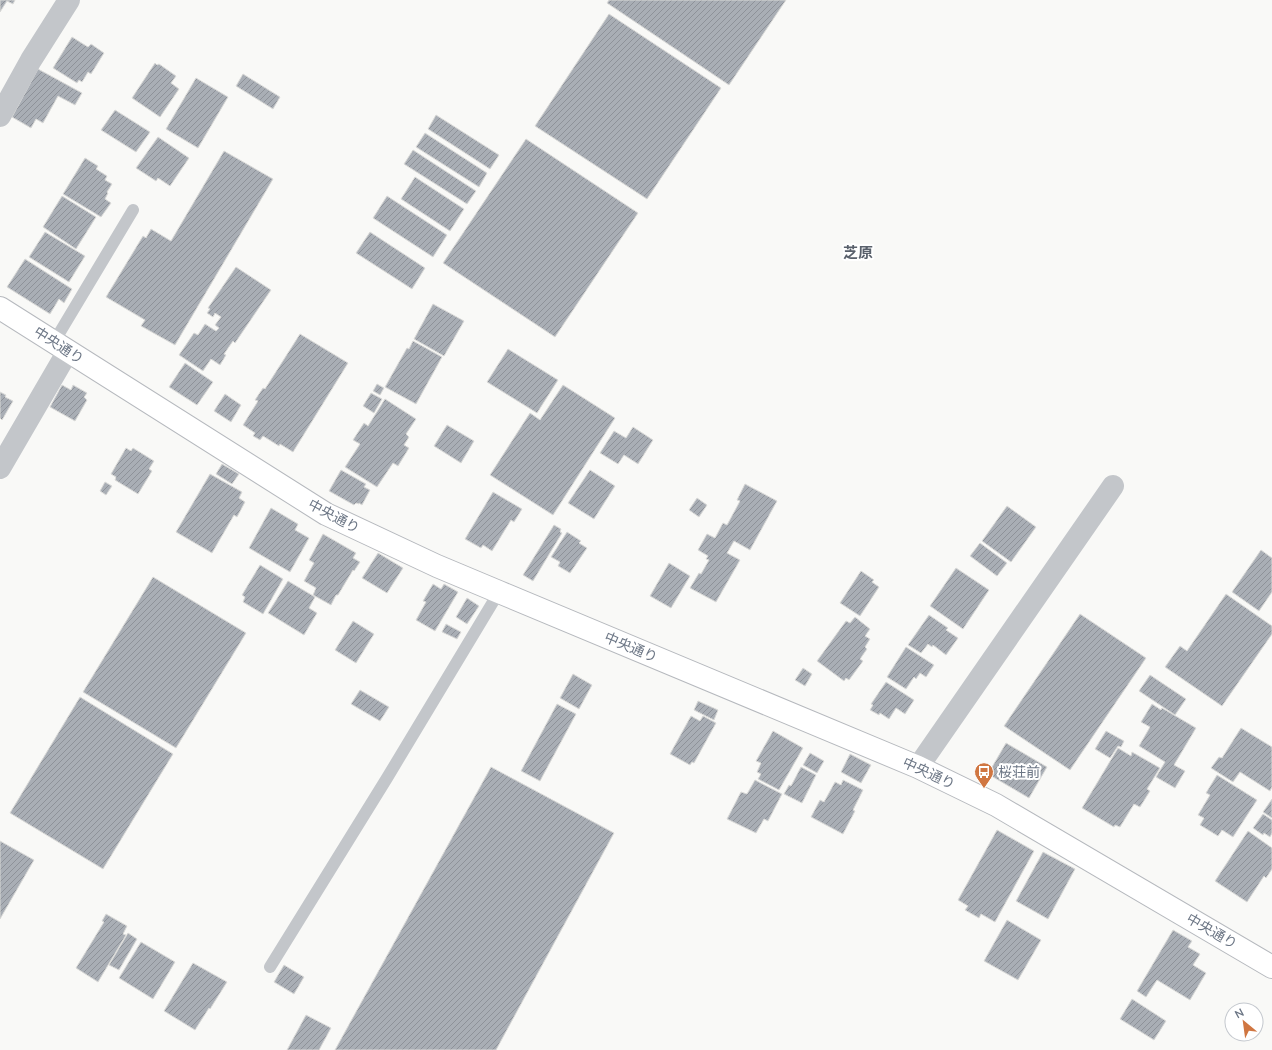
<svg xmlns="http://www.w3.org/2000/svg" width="1272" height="1050" font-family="Mulish,'Noto Sans JP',sans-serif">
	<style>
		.building { fill: url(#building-hatch); stroke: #dbdbd9 }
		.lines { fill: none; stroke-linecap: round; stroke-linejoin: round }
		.secondary-casing { stroke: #b6b9be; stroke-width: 24 }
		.lane { stroke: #c3c6ca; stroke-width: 12 }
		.street { stroke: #c3c6ca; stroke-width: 22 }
		.secondary { stroke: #fff; stroke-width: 22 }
		.labels { text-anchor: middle; stroke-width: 4; stroke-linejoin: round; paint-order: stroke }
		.street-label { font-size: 14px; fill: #6c7685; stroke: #fff }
		.poi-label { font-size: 14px; fill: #6c7685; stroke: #fff; text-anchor: start }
		.neighbourhood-label { font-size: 15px; font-weight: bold; fill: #59606b; stroke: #fff }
	</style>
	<defs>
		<pattern id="building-hatch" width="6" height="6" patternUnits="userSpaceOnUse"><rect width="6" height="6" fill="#a9aeb5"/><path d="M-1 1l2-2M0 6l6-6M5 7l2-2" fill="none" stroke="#8e9299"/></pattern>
	</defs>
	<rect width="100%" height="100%" fill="#f9f9f7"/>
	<path class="building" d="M 0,0 L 15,0 L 13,4 L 7,1 L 0,12 Z
		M 609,0 L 786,0 L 729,85 L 607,3 Z
		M 609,14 L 721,88 L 647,199 L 535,126 Z
		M 72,37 L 88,47 L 91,44 L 104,53 L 91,74 L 88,72 L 82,82 L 79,80 L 77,83 L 53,68 Z
		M 155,63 L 157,65 L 159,64 L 176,76 L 171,83 L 179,89 L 160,117 L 132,98 Z
		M 38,69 L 82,93 L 75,105 L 58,96 L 43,123 L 36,119 L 31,128 L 12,117 Z
		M 243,74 L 280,97 L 273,109 L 236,86 Z
		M 196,78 L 228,97 L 198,148 L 166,129 Z
		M 115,110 L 150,132 L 136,152 L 101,130 Z
		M 436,115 L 499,155 L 490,169 L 428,129 Z
		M 425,133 L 487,173 L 479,187 L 416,147 Z
		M 158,137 L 189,158 L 170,186 L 158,178 L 156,181 L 136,168 Z
		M 526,139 L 638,213 L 555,337 L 443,263 Z
		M 413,150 L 476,191 L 467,204 L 404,164 Z
		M 224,151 L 273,179 L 175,345 L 141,326 L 145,320 L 106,297 L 143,236 L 146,238 L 151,229 L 171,241 Z
		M 85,158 L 98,166 L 96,169 L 107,176 L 105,180 L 112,184 L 107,192 L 108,193 L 105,199 L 111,203 L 101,217 L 63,194 Z
		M 415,177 L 464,209 L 450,231 L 401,199 Z
		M 62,196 L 96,217 L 76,249 L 43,227 Z
		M 387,196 L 447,235 L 433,257 L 373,218 Z
		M 45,232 L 85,256 L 69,282 L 29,257 Z
		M 370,232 L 425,268 L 412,289 L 356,253 Z
		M 25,259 L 72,289 L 64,303 L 59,299 L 50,314 L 7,287 Z
		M 236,267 L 271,290 L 235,343 L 233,341 L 224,354 L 226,355 L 220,365 L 211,359 L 203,371 L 179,355 L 194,333 L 198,335 L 205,324 L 216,331 L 219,328 L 215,325 L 221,317 L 215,313 L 213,317 L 207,313 L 210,309 L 208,308 Z
		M 433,304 L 464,321 L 444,356 L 414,339 Z
		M 300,334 L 348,363 L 293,452 L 280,444 L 279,446 L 263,436 L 260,440 L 253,436 L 255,433 L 243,425 L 258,401 L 255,400 L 263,388 L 265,389 Z
		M 413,341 L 442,357 L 416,404 L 385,387 L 407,348 L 409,349 Z
		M 508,349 L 558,380 L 537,413 L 487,382 Z
		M 185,363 L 213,382 L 197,405 L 169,387 Z
		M 377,384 L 384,388 L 380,395 L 373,391 Z
		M 62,385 L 71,390 L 73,385 L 87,393 L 84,397 L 87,400 L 75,421 L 50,407 Z
		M 563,385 L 615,418 L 553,515 L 490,475 L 530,413 L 540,420 Z
		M 0,392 L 6,395 L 5,397 L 13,401 L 2,420 L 0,418 Z
		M 371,393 L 382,399 L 374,413 L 363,406 Z
		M 225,394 L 241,405 L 231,422 L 214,411 Z
		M 385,399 L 416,419 L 406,434 L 409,437 L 404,445 L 409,448 L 398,466 L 393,463 L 377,487 L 345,467 L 360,444 L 353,440 L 364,423 L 368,426 Z
		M 447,425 L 474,441 L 461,463 L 434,446 Z
		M 633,427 L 653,440 L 638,464 L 624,455 L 618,464 L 600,453 L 614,431 L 626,438 Z
		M 126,448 L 131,451 L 133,448 L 154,461 L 149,469 L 152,471 L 138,494 L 115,480 L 116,477 L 111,474 Z
		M 222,464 L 239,474 L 232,484 L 216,474 Z
		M 341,470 L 366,484 L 364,487 L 370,490 L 362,505 L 359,503 L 359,504 L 356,503 L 354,505 L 329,491 Z
		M 590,470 L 615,486 L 594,519 L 568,503 Z
		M 210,474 L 242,492 L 239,498 L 245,502 L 237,517 L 234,515 L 212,553 L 176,532 Z
		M 105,482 L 112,486 L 106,495 L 100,491 Z
		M 745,484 L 777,501 L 750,550 L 734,541 L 727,553 L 740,560 L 716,602 L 690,588 L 699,573 L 701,574 L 709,560 L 706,559 L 708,556 L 698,550 L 707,534 L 715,538 L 723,523 L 727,525 L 740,501 L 737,500 Z
		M 493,492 L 522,509 L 514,522 L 511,520 L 492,551 L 483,545 L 481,548 L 465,539 Z
		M 697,498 L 707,505 L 699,517 L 689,510 Z
		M 1007,506 L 1036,527 L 1011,562 L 982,541 Z
		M 271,508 L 298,524 L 295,530 L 309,538 L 290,572 L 249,548 Z
		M 554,525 L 561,529 L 560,532 L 562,533 L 533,581 L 523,575 Z
		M 567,532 L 581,541 L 579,543 L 587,548 L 570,573 L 558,566 L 560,562 L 551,557 Z
		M 323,534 L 356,553 L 353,558 L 360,562 L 354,571 L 353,570 L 338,595 L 336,595 L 331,605 L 313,595 L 316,588 L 304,581 L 314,563 L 309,560 Z
		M 980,543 L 1007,563 L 997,576 L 970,556 Z
		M 1261,550 L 1272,558 L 1272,592 L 1259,611 L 1232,592 Z
		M 378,553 L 403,568 L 387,593 L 362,578 Z
		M 669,563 L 690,576 L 671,608 L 650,596 Z
		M 260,565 L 283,579 L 263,614 L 243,602 L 245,597 L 242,595 Z
		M 956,568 L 989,590 L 963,629 L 930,606 Z
		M 861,571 L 874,580 L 872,582 L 879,587 L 860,616 L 840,603 Z
		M 153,577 L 246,633 L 176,748 L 83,692 Z
		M 288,581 L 315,597 L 309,608 L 317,613 L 304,635 L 268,613 Z
		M 433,584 L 441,589 L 444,584 L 458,592 L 435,631 L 416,620 L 426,602 L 423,601 Z
		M 1226,594 L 1272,626 L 1272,634 L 1222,706 L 1165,667 L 1180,646 L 1187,651 Z
		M 467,598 L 479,606 L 467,624 L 456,617 Z
		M 1080,614 L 1146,658 L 1070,770 L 1004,726 Z
		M 929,615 L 948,628 L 946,630 L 958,638 L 946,655 L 933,645 L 932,647 L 928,644 L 921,653 L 908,645 Z
		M 855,617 L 870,629 L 865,636 L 870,639 L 865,647 L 867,649 L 860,659 L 863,661 L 849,680 L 846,678 L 844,681 L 817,661 L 846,621 L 850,623 Z
		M 353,621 L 374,634 L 356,663 L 335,650 Z
		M 446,624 L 461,632 L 457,639 L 442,632 Z
		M 906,647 L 934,665 L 926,677 L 920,673 L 916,679 L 914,677 L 906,689 L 887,677 Z
		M 803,668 L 812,674 L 805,686 L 795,680 Z
		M 573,674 L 592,685 L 579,709 L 560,698 Z
		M 1150,675 L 1186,699 L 1175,715 L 1139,691 Z
		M 886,682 L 914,700 L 905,714 L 896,708 L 889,719 L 880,713 L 879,715 L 870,710 L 873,705 L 871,704 Z
		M 360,690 L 389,707 L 380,721 L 351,704 Z
		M 80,697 L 173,754 L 103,869 L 10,813 Z
		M 698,701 L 718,710 L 714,720 L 694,710 Z
		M 557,704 L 576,714 L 540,781 L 521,771 Z
		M 1152,704 L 1161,710 L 1162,708 L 1196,728 L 1174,765 L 1185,771 L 1175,788 L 1156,777 L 1165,762 L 1139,746 L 1150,727 L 1141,722 Z
		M 691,716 L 700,721 L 703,716 L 716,723 L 694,763 L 692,762 L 690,765 L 670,754 Z
		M 1241,728 L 1272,747 L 1272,787 L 1270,791 L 1240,772 L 1233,782 L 1211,768 L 1219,757 L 1222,758 Z
		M 773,731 L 803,748 L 779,790 L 758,779 L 761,774 L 757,772 L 761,763 L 756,761 Z
		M 1106,731 L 1124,741 L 1121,747 L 1118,746 L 1110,758 L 1095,749 Z
		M 1006,743 L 1047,767 L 1029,798 L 988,774 Z
		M 1118,748 L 1131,756 L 1132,752 L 1160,768 L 1147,789 L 1150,791 L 1140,807 L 1134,804 L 1120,827 L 1115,825 L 1114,827 L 1082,808 Z
		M 810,753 L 824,761 L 817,773 L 803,765 Z
		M 850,754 L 871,765 L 861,783 L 841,772 Z
		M 491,767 L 614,833 L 496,1050 L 335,1050 Z
		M 801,767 L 816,775 L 802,803 L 784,794 L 789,785 L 791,786 Z
		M 1217,775 L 1257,800 L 1233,837 L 1222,830 L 1218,836 L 1200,825 L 1204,818 L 1198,815 L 1210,795 L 1206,793 Z
		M 755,780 L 782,794 L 768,821 L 764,819 L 756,833 L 727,819 L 741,792 L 747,794 Z
		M 843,780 L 863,790 L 853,810 L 855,811 L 843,834 L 811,817 L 820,800 L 824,802 L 835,782 L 841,785 Z
		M 1272,799 L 1272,818 L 1263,812 Z
		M 1263,814 L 1272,820 L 1272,833 L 1270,837 L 1264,833 L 1263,835 L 1253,828 Z
		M 997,830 L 1034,851 L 995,922 L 981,914 L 979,918 L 965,910 L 968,906 L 958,900 Z
		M 1248,831 L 1272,848 L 1272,869 L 1266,878 L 1264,876 L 1247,902 L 1215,881 Z
		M 0,841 L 34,860 L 0,919 Z
		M 1043,852 L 1075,869 L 1048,919 L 1016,901 Z
		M 106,914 L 127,926 L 123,934 L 126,935 L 98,982 L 76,968 L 104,922 L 102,921 Z
		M 1007,920 L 1041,940 L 1018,980 L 984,961 Z
		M 1173,930 L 1192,941 L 1188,947 L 1200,954 L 1193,965 L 1206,973 L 1190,1000 L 1157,980 L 1146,997 L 1137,991 Z
		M 128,933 L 137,939 L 119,970 L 109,965 Z
		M 141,942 L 175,962 L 153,999 L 119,978 Z
		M 193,963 L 227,982 L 210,1009 L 209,1008 L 195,1030 L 164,1011 Z
		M 284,965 L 304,977 L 294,994 L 274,982 Z
		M 1132,999 L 1166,1021 L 1154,1040 L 1120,1019 Z
		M 306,1015 L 331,1028 L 319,1050 L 287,1050 Z"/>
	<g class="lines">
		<defs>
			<path id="secondary" d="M 0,308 L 326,514 L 437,566 L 499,592 L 918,767 L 996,805 L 1272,967"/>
		</defs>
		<use href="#secondary" class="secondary-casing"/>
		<path class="lane" d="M 54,342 L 133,210
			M 270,967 L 387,778 L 499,592"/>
		<path class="street" d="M 0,116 L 31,60 L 69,0
			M 0,468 L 68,351
			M 918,767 L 1113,486"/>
		<use href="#secondary" class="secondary"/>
	</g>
	<defs>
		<symbol id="bus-pin" viewBox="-11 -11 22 30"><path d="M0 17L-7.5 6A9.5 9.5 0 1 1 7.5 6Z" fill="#d07641" stroke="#fff"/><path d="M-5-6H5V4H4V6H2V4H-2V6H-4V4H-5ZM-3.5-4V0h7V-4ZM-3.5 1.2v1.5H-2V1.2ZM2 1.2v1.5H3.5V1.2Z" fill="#fff"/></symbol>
	</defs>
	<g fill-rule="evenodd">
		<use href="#bus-pin" x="973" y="761" width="22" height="30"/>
	</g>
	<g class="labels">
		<g class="street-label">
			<text transform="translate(59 345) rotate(33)" y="5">中央通り</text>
			<text transform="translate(334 516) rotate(28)" y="5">中央通り</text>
			<text transform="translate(631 647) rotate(23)" y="5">中央通り</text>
			<text transform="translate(929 773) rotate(25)" y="5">中央通り</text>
			<text transform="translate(1212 931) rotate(30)" y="5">中央通り</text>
		</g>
		<g class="poi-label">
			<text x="998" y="777">桜荘前</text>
		</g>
		<g class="neighbourhood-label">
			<text x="858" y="258">芝原</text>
		</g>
	</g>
	<g transform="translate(1244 1022) rotate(331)"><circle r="19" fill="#ffffff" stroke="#c4c8ce"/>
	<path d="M0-3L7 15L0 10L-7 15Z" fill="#d07641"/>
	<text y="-6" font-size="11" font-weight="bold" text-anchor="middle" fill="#6c7685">N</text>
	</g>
</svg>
